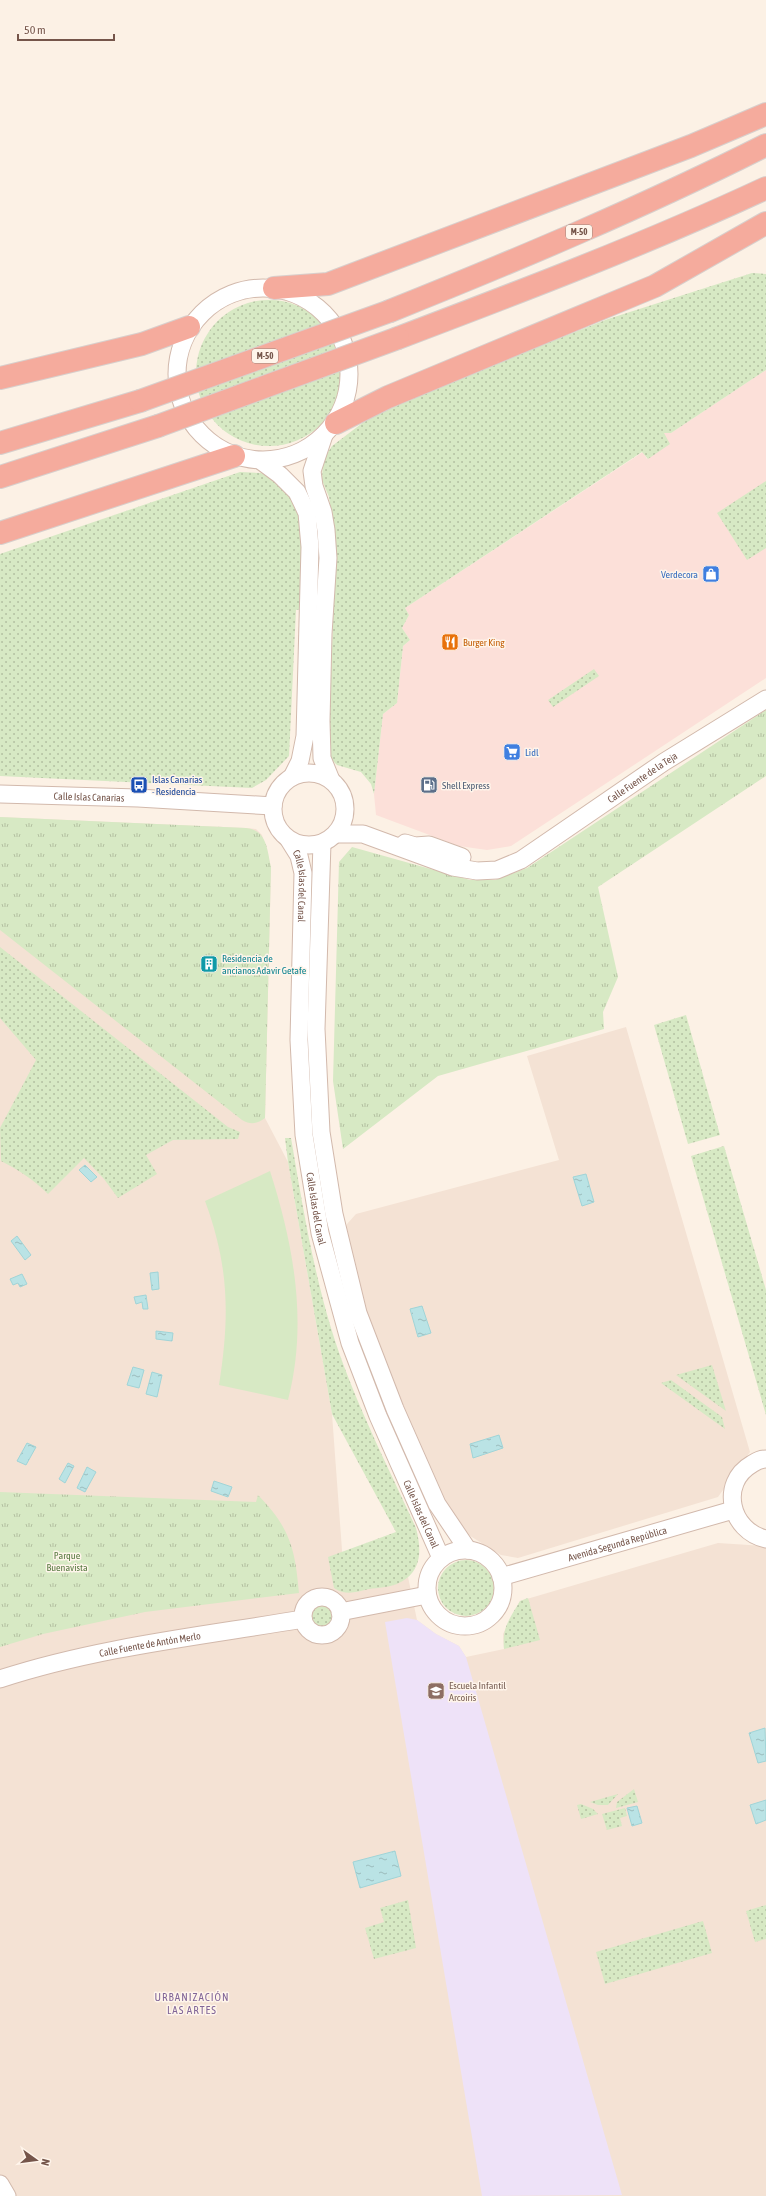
<svg xmlns="http://www.w3.org/2000/svg" width="766" height="2196" font-family="'Asap Condensed',sans-serif">
	<style>
		.residential { fill: #f4e2d4 }
		.commercial { fill: #fce0d9 }
		.education { fill: #eee2f8 }
		.grass { fill: url(#grass-dots) }
		.park { fill: url(#park-tufts) }
		.pitch { fill: #d7e9c4 }
		.water { fill: url(#water-ripples); stroke: #a0d4d7 }
		.lines { fill: none; stroke-linecap: round; stroke-linejoin: round }
		.secondary-casing { stroke: #d2b9ac; stroke-width: 19 }
		.highway-casing { stroke: #d8cfcc; stroke-width: 24 }
		.secondary { stroke: #fff; stroke-width: 17 }
		.highway { stroke: #f5ab9d; stroke-width: 22 }
		.highway-bridge-casing { stroke: #d8cfcc; stroke-width: 24; stroke-linecap: butt }
		.highway-bridge { stroke: #f5ab9d; stroke-width: 22 }
		.labels { text-anchor: middle; stroke-width: 3; stroke-linejoin: round; paint-order: stroke }
		.shield { fill: #fff5eb; stroke: #9e857a; stroke-width: 1 }
		.shield-label { font-size: 9px; font-weight: bold; fill: #75554a }
		.shop-label { font-size: 10px; fill: #366cbe; stroke: #fff5eb; text-anchor: end }
		.food-label { font-size: 10px; fill: #c56008; stroke: #fff5eb; text-anchor: start }
		.street-label { font-size: 10px; fill: #75554a; stroke: #fff5eb }
		.transit-label { font-size: 10px; fill: #164399; stroke: #fff5eb; text-anchor: start }
		.service-label { font-size: 10px; fill: #4e5e75; stroke: #fff5eb; text-anchor: start }
		.culture-label { font-size: 10px; fill: #0d838f; stroke: #fff5eb; text-anchor: start }
		.park-label { font-size: 10px; fill: #587a42; stroke: #fff5eb }
		.education-label { font-size: 10px; fill: #785e54; stroke: #fff5eb; text-anchor: start }
		.neighbourhood-label { font-size: 11px; letter-spacing: 1px; fill: #826698; stroke: #fff5eb }
	</style>
	<defs>
		<pattern id="grass-dots" width="8" height="8" patternUnits="userSpaceOnUse"><rect width="8" height="8" fill="#d7e9c4"/><path d="M2 2h.1M6 6h.1" fill="none" stroke="#b3c0a1" stroke-width="1.8" stroke-linecap="round"/></pattern>
		<pattern id="park-tufts" width="24" height="20" patternUnits="userSpaceOnUse"><rect width="24" height="20" fill="#d7e9c4"/><path d="M3 7l-1-3M5 7V3M7 7l1-3M15 17l-1-3M17 17v-4M19 17l1-3" fill="none" stroke="#b3c0a1"/></pattern>
		<pattern id="water-ripples" width="26" height="14" patternUnits="userSpaceOnUse"><rect width="26" height="14" fill="#bae3e5"/><path d="M2 4q2-2 4 0t4 0M15 11q2-2 4 0t4 0" fill="none" stroke="#9cbbbc"/></pattern>
	</defs>
	<rect width="100%" height="100%" fill="#fcf1e5"/>
	<path class="residential" d="M 0,817 L 246,828 L 256,829 L 262,835 L 271,867 L 265,1118 L 288,1162 L 332,1414 L 345,1591 L 408,1577 L 417,1620 L 436,1634 L 459,1646 L 466,1657 L 504,1649 L 503,1634 L 520,1601 L 718,1543 L 766,1546 L 766,2196 L 0,2196 Z
		M 626,1027 L 750,1452 L 718,1497 L 518,1558 L 501,1555 L 467,1534 L 450,1514 L 404,1412 L 367,1319 L 344,1234 L 347,1224 L 356,1214 L 559,1160 L 527,1056 Z"/>
	<path class="commercial" d="M 766,370 L 766,678 L 511,846 L 487,850 L 459,846 L 376,815 L 374,794 L 383,714 L 397,703 L 403,646 L 410,640 L 402,628 L 409,615 L 405,608 L 643,452 L 647,459 L 664,433 L 671,433 Z"/>
	<path class="education" d="M 407,1618 L 417,1620 L 436,1634 L 459,1646 L 466,1657 L 622,2195 L 482,2196 L 385,1622 Z"/>
	<path class="grass" d="M 752,273 L 766,274 L 766,370 L 671,433 L 664,433 L 670,444 L 648,459 L 642,452 L 405,608 L 409,615 L 402,628 L 410,640 L 403,646 L 397,703 L 383,714 L 374,794 L 371,784 L 361,772 L 337,765 L 331,759 L 328,748 L 336,548 L 329,497 L 322,480 L 323,460 L 332,446 L 369,418 L 454,380 L 608,319 Z
		M196 373a73 73 0 1 1 146 0a73 73 0 1 1-146 0Z
		M 240,472 L 261,473 L 277,481 L 297,505 L 302,530 L 302,609 L 296,610 L 289,756 L 266,780 L 252,788 L 0,776 L 0,554 Z
		M 766,481 L 766,548 L 747,560 L 717,513 Z
		M 594,669 L 599,676 L 553,707 L 548,700 Z
		M 0,947 L 228,1127 L 240,1132 L 238,1139 L 173,1140 L 146,1155 L 157,1174 L 118,1198 L 104,1179 L 84,1158 L 48,1194 C 34,1180 19,1170 1,1161 L 0,1128 L 36,1060 L 0,1018 Z
		M 686,1015 L 720,1135 L 688,1144 L 654,1025 Z
		M 285,1138 L 291,1138 C 302,1202 312,1265 331,1328 C 352,1397 386,1462 416,1528 C 422,1551 422,1573 397,1584 C 389,1587 378,1588 369,1589 C 356,1592 346,1596 334,1588 L 328,1557 L 396,1532 L 332,1414 L 288,1162 Z
		M 724,1146 L 766,1290 L 766,1415 L 691,1156 Z
		M 712,1365 L 726,1411 L 676,1375 Z
		M 671,1380 L 722,1417 L 725,1429 L 661,1383 Z
		M438 1588a28 28 0 1 1 56 0a28 28 0 1 1-56 0Z
		M 528,1598 L 540,1640 L 504,1649 C 502,1627 509,1620 520,1601 Z
		M310 1617a12 12 0 1 1 24 0a12 12 0 1 1-24 0Z
		M 634,1789 L 638,1802 L 616,1808 L 617,1802 Z
		M 618,1794 L 608,1805 L 598,1805 L 590,1802 Z
		M 581,1804 L 593,1809 L 598,1814 L 581,1819 L 577,1805 Z
		M 625,1808 L 627,1816 L 620,1818 L 622,1826 L 607,1830 L 602,1814 Z
		M 408,1900 L 416,1948 L 374,1959 L 365,1928 L 384,1922 L 380,1908 Z
		M 766,1905 L 766,1939 L 755,1942 L 746,1911 Z
		M 703,1921 L 712,1953 L 605,1984 L 596,1952 Z"/>
	<path class="park" d="M 766,710 L 766,776 L 598,887 L 618,977 L 603,1012 L 604,1029 L 438,1076 L 343,1149 L 333,1081 L 339,862 L 352,847 L 470,880 L 495,880 L 527,868 Z
		M 0,817 L 246,828 C 267,830 267,849 271,867 L 265,1118 C 257,1124 251,1125 242,1120 L 0,930 Z
		M 0,1492 L 256,1502 L 258,1495 C 290,1528 295,1548 299,1593 L 145,1612 L 43,1634 L 0,1647 Z"/>
	<path class="pitch" d="M 270,1171 C 294,1246 308,1323 288,1400 L 219,1385 C 230,1316 229,1266 205,1201 Z"/>
	<path class="water" d="M 85,1165 L 97,1177 L 91,1182 L 79,1170 Z
		M 586,1174 L 594,1202 L 582,1206 L 573,1177 Z
		M 17,1236 L 31,1255 L 25,1260 L 11,1241 Z
		M 158,1272 L 159,1289 L 152,1290 L 150,1273 Z
		M 22,1274 L 27,1284 L 20,1287 L 18,1283 L 13,1285 L 10,1279 Z
		M 146,1295 L 148,1309 L 143,1309 L 142,1302 L 136,1304 L 134,1297 Z
		M 422,1306 L 431,1333 L 418,1337 L 410,1309 Z
		M 156,1331 L 173,1333 L 172,1341 L 156,1339 Z
		M 133,1367 L 144,1370 L 139,1388 L 127,1385 Z
		M 152,1372 L 162,1375 L 157,1397 L 146,1394 Z
		M 499,1435 L 503,1448 L 473,1458 L 470,1444 Z
		M 27,1443 L 36,1447 L 26,1465 L 17,1461 Z
		M 68,1463 L 74,1466 L 65,1483 L 59,1479 Z
		M 87,1467 L 96,1472 L 85,1492 L 77,1488 Z
		M 214,1481 L 232,1487 L 228,1497 L 211,1491 Z
		M 765,1728 L 766,1761 L 758,1763 L 749,1733 Z
		M 766,1800 L 766,1820 L 756,1824 L 750,1805 Z
		M 637,1806 L 642,1823 L 632,1826 L 627,1808 Z
		M 395,1851 L 401,1876 L 360,1888 L 353,1862 Z"/>
	<g class="lines">
		<defs>
			<g id="secondary">
				<circle cx="263" cy="374" r="86"/>
				<path d="M 324,435 L 312,471 L 314,486 L 323,512 L 326,530 L 328,558 L 323,634 L 321,721 L 322,758 L 331,780"/>
				<path d="M 261,461 L 280,475 L 297,492 L 307,513 L 310,547 L 305,736 L 300,761 L 292,777"/>
				<circle cx="309" cy="809" r="36"/>
				<path id="s1" d="M 0,794 L 138,798 L 273,806"/>
				<path id="s2" d="M 336,834 L 363,834 L 453,867 L 477,871 L 497,870 L 521,860 L 664,762 L 766,699"/>
				<path id="s3" d="M 289,840 L 299,856 L 303,873 L 299,1040 L 304,1135 L 320,1233 L 350,1343 L 378,1416 L 441,1558"/>
				<path d="M 322,843 L 316,1029 L 321,1132 L 334,1214 L 358,1313 L 395,1409 L 437,1504 L 468,1550"/>
				<path d="M 405,843 L 415,846 L 429,845 L 462,857"/>
				<path d="M 766,1459 C 760,1459 757,1461 752,1464 C 719,1483 730,1531 766,1539"/>
				<circle cx="465" cy="1588" r="38"/>
				<path id="s4" d="M 501,1577 L 733,1510"/>
				<circle cx="322" cy="1616" r="19"/>
				<path d="M 340,1612 L 427,1595"/>
				<path id="s5" d="M 0,1679 C 98,1647 202,1636 303,1619"/>
				<path d="M 0,2184 L 7,2196"/>
			</g>
			<path id="highway" d="M 274,288 L 328,284 L 691,146 L 766,114
				M 390,311 C 517,260 643,207 766,145
				M 398,338 C 522,291 646,244 766,188
				M 0,378 L 142,344 L 189,327
				M 336,423 L 388,397 L 655,286 L 766,223
				M 0,443 L 140,401
				M 0,477 L 158,426
				M 0,533 L 234,456"/>
		</defs>
		<use href="#secondary" class="secondary-casing"/>
		<use href="#highway" class="highway-casing"/>
		<use href="#secondary" class="secondary"/>
		<use href="#highway" class="highway"/>
		<defs>
			<path id="highway-bridge" d="M 140,401 L 390,311
				M 158,426 L 398,338"/>
		</defs>
		<use href="#highway-bridge" class="highway-bridge-casing"/>
		<use href="#highway-bridge" class="highway-bridge"/>
	</g>
	<defs>
		<symbol id="shop-square" viewBox="-11 -11 22 22"><rect x="-9" y="-9" width="18" height="18" rx="4" fill="#3f7fe0" stroke="#fff5eb"/><path d="M-5-2.5h2.3a2.7 3.5 0 0 1 5.4 0H5L5.5 6h-11ZM-1.5-2.5h3a1.5 2.3 0 0 0-3 0Z" fill="#fff"/></symbol>
		<symbol id="restaurant-square" viewBox="-11 -11 22 22"><rect x="-9" y="-9" width="18" height="18" rx="4" fill="#e8710a" stroke="#fff5eb"/><path d="M-5-6h1v4h1v-4h1v4h1v-4h1v5L-1.5 .5V6h-2V.5L-5-1ZM5-6V6H3V1.5H1.5Q1.5-4 5-6Z" fill="#fff"/></symbol>
		<symbol id="supermarket-square" viewBox="-11 -11 22 22"><rect x="-9" y="-9" width="18" height="18" rx="4" fill="#3f7fe0" stroke="#fff5eb"/><path d="M-6-5.5h2.5l.6 2H6L4.5 2H-2.5L-4.4-4H-6ZM-1.5 3.2a1.3 1.3 0 1 0 .1 0ZM3 3.2a1.3 1.3 0 1 0 .1 0Z" fill="#fff"/></symbol>
		<symbol id="bus-square" viewBox="-11 -11 22 22"><rect x="-9" y="-9" width="18" height="18" rx="4" fill="#1a4fb4" stroke="#fff5eb"/><path d="M-5-6H5V4H4V6H2V4H-2V6H-4V4H-5ZM-3.5-4V0h7V-4ZM-3.5 1.2v1.5H-2V1.2ZM2 1.2v1.5H3.5V1.2Z" fill="#fff"/></symbol>
		<symbol id="fuel-square" viewBox="-11 -11 22 22"><rect x="-9" y="-9" width="18" height="18" rx="4" fill="#5c6f8a" stroke="#fff5eb"/><path d="M-5.5-6h7V0h2V4h1.3V-2.5L3-4.5l.8-.8L6-3V5H2.5V1h-1V6h-7ZM-4.2-4.7v3.2H.2V-4.7Z" fill="#fff"/></symbol>
		<symbol id="building-square" viewBox="-11 -11 22 22"><rect x="-9" y="-9" width="18" height="18" rx="4" fill="#0f9aa8" stroke="#fff5eb"/><path d="M-4-6H4V6H1V3H-1V6H-4ZM-2.5-4.3h1.7v1.8h-1.7ZM.8-4.3h1.7v1.8H.8ZM-2.5-1h1.7V.8h-1.7ZM.8-1h1.7V.8H.8Z" fill="#fff"/></symbol>
		<symbol id="school-square" viewBox="-11 -11 22 22"><rect x="-9" y="-9" width="18" height="18" rx="4" fill="#8d6e63" stroke="#fff5eb"/><path d="M0-5L7-2L0 1L-7-2ZM-4 1L0 2.5L4 1V4Q0 6-4 4Z" fill="#fff"/></symbol>
	</defs>
	<g fill-rule="evenodd">
		<use href="#shop-square" x="701" y="564" width="20" height="20"/>
		<use href="#restaurant-square" x="440" y="632" width="20" height="20"/>
		<use href="#supermarket-square" x="502" y="742" width="20" height="20"/>
		<use href="#bus-square" x="129" y="775" width="20" height="20"/>
		<use href="#fuel-square" x="419" y="775" width="20" height="20"/>
		<use href="#building-square" x="199" y="954" width="20" height="20"/>
		<use href="#school-square" x="426" y="1681" width="20" height="20"/>
	</g>
	<g class="labels">
		<g class="shield">
			<rect x="566" y="225" width="26" height="14" rx="3"/>
			<rect x="252" y="349" width="26" height="14" rx="3"/>
		</g>
		<g class="shield-label">
			<text x="579" y="235">M-50</text>
			<text x="265" y="359">M-50</text>
		</g>
		<g class="shop-label">
			<text x="698" y="578">Verdecora</text>
			<text x="525" y="756" text-anchor="start">Lidl</text>
		</g>
		<g class="food-label">
			<text x="463" y="646">Burger King</text>
		</g>
		<g class="street-label">
			<text dy="4" stroke="none"><textPath href="#s2" startOffset="340">Calle Fuente de la Teja</textPath></text>
			<text dy="4" stroke="none"><textPath href="#s1" startOffset="89">Calle Islas Canarias</textPath></text>
			<text dy="4" stroke="none"><textPath href="#s3" startOffset="49">Calle Islas del Canal</textPath></text>
			<text dy="4" stroke="none"><textPath href="#s3" startOffset="373">Calle Islas del Canal</textPath></text>
			<text dy="4" stroke="none"><textPath href="#s3" startOffset="697">Calle Islas del Canal</textPath></text>
			<text dy="4" stroke="none"><textPath href="#s4" startOffset="121">Avenida Segunda República</textPath></text>
			<text dy="4" stroke="none"><textPath href="#s5" startOffset="154">Calle Fuente de Antón Merlo</textPath></text>
		</g>
		<g class="transit-label">
			<text x="152" y="783">Islas Canarias<tspan x="152" dy="12">- Residencia</tspan></text>
		</g>
		<g class="service-label">
			<text x="442" y="789">Shell Express</text>
		</g>
		<g class="culture-label">
			<text x="222" y="962">Residencia de<tspan x="222" dy="12">ancianos Adavir Getafe</tspan></text>
		</g>
		<g class="park-label">
			<text x="67" y="1559">Parque<tspan x="67" dy="12">Buenavista</tspan></text>
		</g>
		<g class="education-label">
			<text x="449" y="1689">Escuela Infantil<tspan x="449" dy="12">Arcoiris</tspan></text>
		</g>
		<g class="neighbourhood-label">
			<text x="192" y="2001">URBANIZACIÓN<tspan x="192" dy="13">LAS ARTES</tspan></text>
		</g>
	</g>
	<g transform="translate(36 2160) rotate(104)" stroke="#fff5eb" stroke-width="3" paint-order="stroke">
	<path d="M0-3L7 15L0 10L-7 15Z" fill="#75554a"/>
	<text y="-6" font-size="11" font-weight="bold" text-anchor="middle" fill="#75554a">N</text>
	</g>
	<path d="M18 34v6h96v-6" fill="none" stroke="#75554a" stroke-width="2"/>
	<text x="24" y="34" font-size="12" fill="#75554a" stroke="#fff5eb" stroke-width="3" paint-order="stroke">50 m</text>
</svg>
